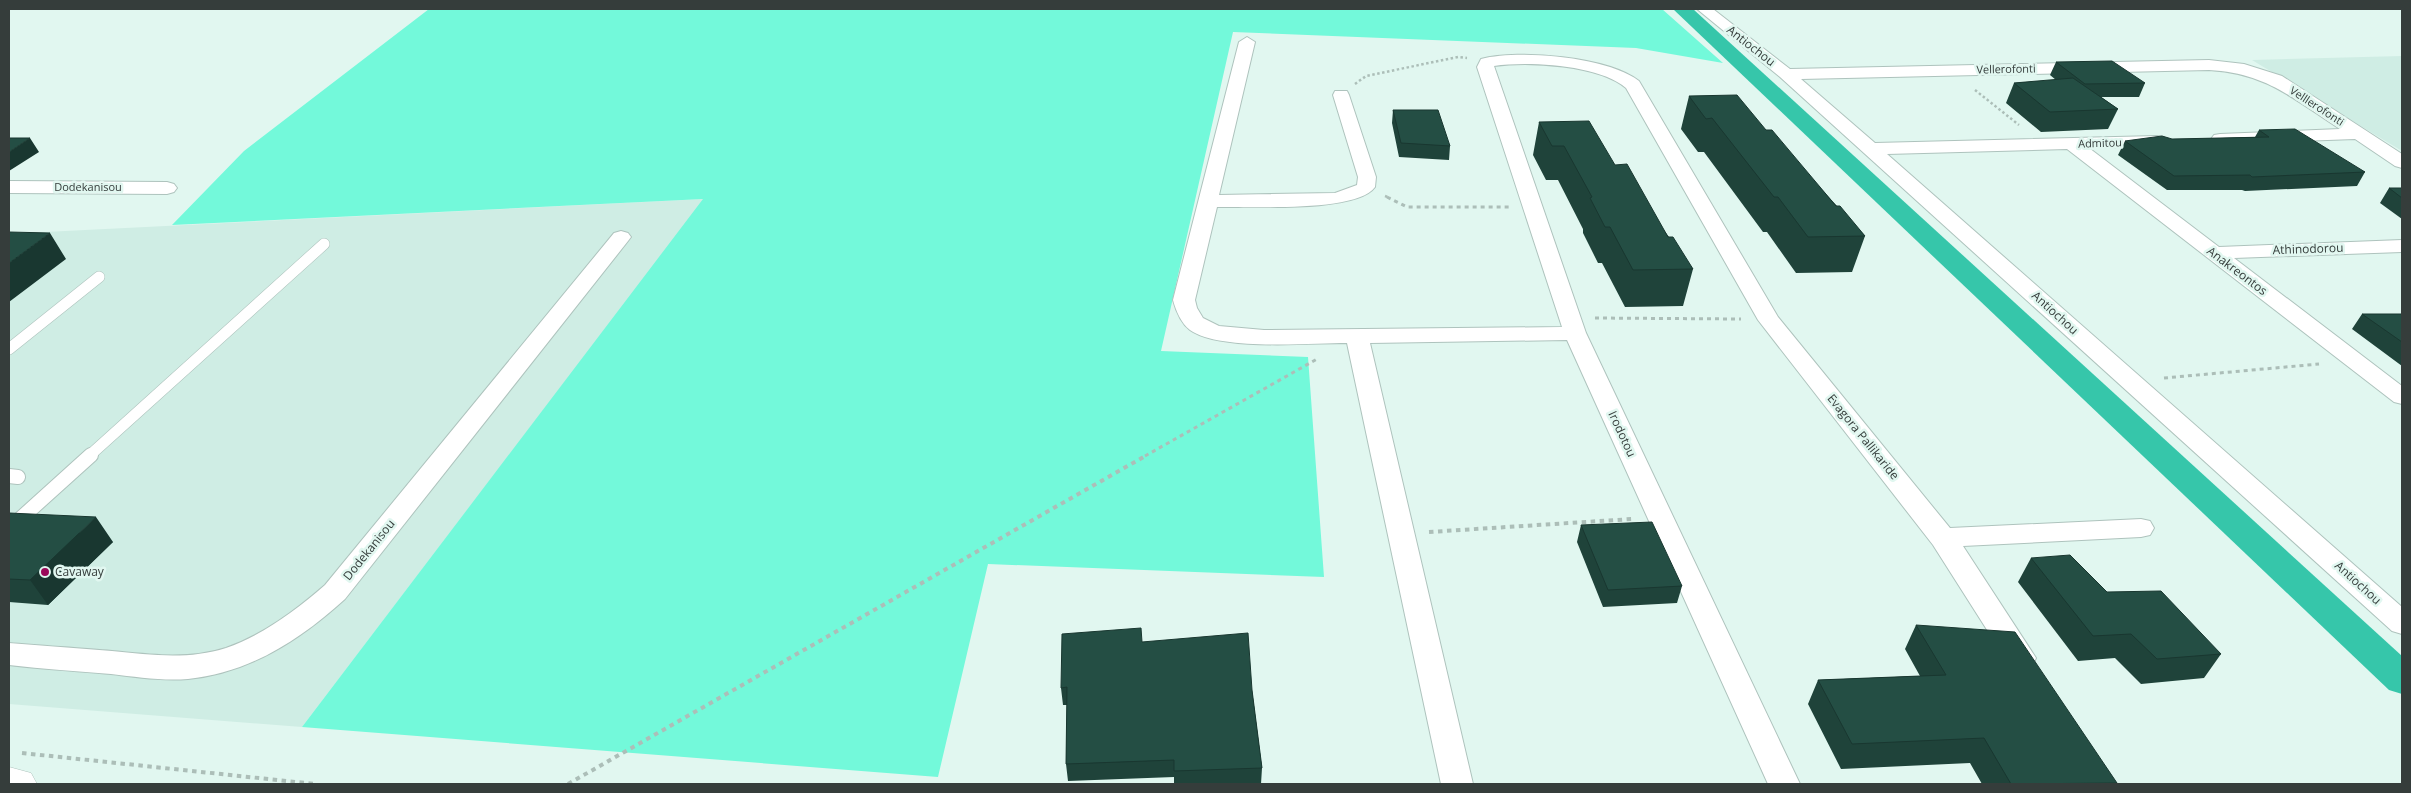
<svg xmlns="http://www.w3.org/2000/svg" width="2411" height="793" font-family="'Open Sans',sans-serif">
	<style>
		.built { fill: #cfede4 }
		.green { fill: #73f9da }
		.lines { fill: none; stroke-linecap: round; stroke-linejoin: round }
		.canal { fill: #36c6aa; fill-rule: evenodd }
		.service-far1-casing { stroke: #aec3bd; stroke-width: 12 }
		.service-casing { stroke: #aec3bd; stroke-width: 16 }
		.minor-casing { stroke: #aec3bd; stroke-width: 2 }
		.secondary-casing { stroke: #aec3bd; stroke-width: 1 }
		.path-far2 { stroke: #acbeb8; stroke-width: 2.5; stroke-dasharray: 2.5 2.5; stroke-linecap: butt }
		.path-far1 { stroke: #acbeb8; stroke-width: 3; stroke-dasharray: 4 4; stroke-linecap: butt }
		.path { stroke: #acbeb8; stroke-width: 4; stroke-dasharray: 4.5 4.5; stroke-linecap: butt }
		.service-far1 { stroke: #fff; stroke-width: 11 }
		.service { stroke: #fff; stroke-width: 14 }
		.minor { fill: #fff; fill-rule: evenodd }
		.secondary { fill: #fff; fill-rule: evenodd }
		.wall { fill: #1f433a }
		.shaded-wall { fill: #193730 }
		.building { fill: #244e44; stroke: #193730 }
		.poi-dot { fill: #9a0859; stroke: #e1f7f0; stroke-width: 2 }
		.labels { text-anchor: middle; stroke-width: 5; stroke-linejoin: round; paint-order: stroke }
		.far-street-label { font-size: 11px; fill: #353d3b; stroke: #e1f7f0 }
		.street-label { font-size: 12px; fill: #353d3b; stroke: #e1f7f0 }
		.poi-label { font-size: 12px; fill: #353d3b; stroke: #e1f7f0; text-anchor: start }
	</style>
	<rect width="100%" height="100%" fill="#e1f7f0"/>
	<path class="built" d="M 2402,56 L 2402,151 L 2252,60 Z
		M 704,199 L 302,727 L 9,704 L 9,244 L 25,233 Z"/>
	<path class="green" d="M 429,9 L 1662,9 L 1723,63 L 1636,48 L 1233,32 L 1161,351 L 1308,357 L 1324,577 L 988,564 L 938,777 L 302,727 L 703,199 L 172,225 L 244,151 Z"/>
	<g class="lines">
		<path class="canal" d="M 1673,9 L 1693,9 L 2402,656 L 2402,694 L 2389,690 Z"/>
		<defs>
			<path id="service-far1" d="M 9,349 L 99,277
				M 89,456 L 324,244"/>
			<path id="service" d="M 9,476 L 18,477
				M 9,529 L 91,455"/>
			<path id="minor" d="M 1697,9 L 1713,9 L 1790,69 L 2209,60 L 2244,64 L 2282,76 L 2402,154 L 2402,168 L 2395,166 L 2355,139 L 2220,144 L 2214,143 L 2211,139 L 2214,135 L 2220,134 L 2340,129 C 2293,99 2267,73 2209,70 L 1801,79 L 1875,143 L 2157,136 L 2163,137 L 2166,141 L 2163,145 L 2157,146 L 2089,148 L 2219,247 L 2402,240 L 2402,252 L 2234,258 L 2402,386 L 2402,404 L 2394,402 L 2067,149 L 1887,154 L 2402,607 L 2402,634 L 2392,631 L 1780,77 Z
				M 1247,37 L 1255,42 L 1219,195 L 1335,193 L 1357,185 L 1358,177 L 1333,95 L 1335,91 L 1347,91 L 1349,95 L 1376,177 L 1375,187 C 1357,213 1249,206 1217,207 L 1195,300 L 1197,308 L 1203,318 L 1219,326 L 1264,330 L 1562,327 L 1477,67 L 1481,59 C 1519,49 1608,57 1639,81 L 1778,317 L 1950,528 L 2141,519 L 2150,521 L 2154,528 L 2150,535 L 2141,537 L 1963,546 L 2036,658 L 2032,666 L 2021,669 L 2010,666 L 1933,545 L 1758,320 L 1626,88 C 1599,65 1529,61 1494,66 L 1586,333 L 1800,784 L 1768,784 L 1567,340 L 1370,343 L 1473,784 L 1441,784 L 1347,343 C 1310,343 1219,351 1190,330 C 1181,323 1176,311 1173,300 L 1239,42 Z
				M 9,181 L 167,182 L 174,184 L 177,188 L 174,192 L 167,194 L 9,193 Z
				M 621,231 L 628,233 L 631,237 L 628,241 L 345,599 C 300,640 249,673 188,679 C 162,681 137,677 111,674 C 77,671 43,669 9,665 L 9,643 C 43,646 78,648 112,651 C 150,655 189,660 226,648 C 263,635 295,611 325,585 L 614,233 Z"/>
			<path id="secondary" d="M 9,767 L 31,773 L 37,784 L 9,784 Z"/>
		</defs>
		<use href="#service-far1" class="service-far1-casing"/>
		<use href="#service" class="service-casing"/>
		<use href="#minor" class="minor-casing"/>
		<use href="#secondary" class="secondary-casing"/>
		<path class="path-far2" d="M 1355,84 L 1366,76 L 1458,57 L 1467,58
			M 1975,90 L 2019,125
			M 1385,196 L 1390,198"/>
		<path class="path-far1" d="M 1387,197 L 1407,207 L 1509,207
			M 1595,318 L 1741,319
			M 2164,378 L 2319,364
			M 1145,456 L 1317,359"/>
		<path class="path" d="M 1429,532 L 1632,519
			M 22,753 L 315,784
			M 568,784 L 1147,455"/>
		<use href="#service-far1" class="service-far1"/>
		<use href="#service" class="service"/>
		<use href="#minor" class="minor"/>
		<use href="#secondary" class="secondary"/>
	</g>
	<path class="wall" d="M 2056,62 L 2145,83 L 2139,97 L 2101,97 L 2118,109 L 2108,129 L 2041,132 L 2006,103 L 2014,83 L 2056,80 L 2050,75 Z
		M 1689,96 L 1766,130 L 1865,236 L 1852,272 L 1796,273 L 1767,232 L 1763,232 L 1704,152 L 1698,152 L 1681,129 Z
		M 1393,110 L 1450,146 L 1449,160 L 1399,157 L 1392,123 Z
		M 1539,122 L 1615,165 L 1693,269 L 1683,306 L 1625,307 L 1602,263 L 1598,263 L 1583,233 L 1583,229 L 1558,180 L 1546,180 L 1533,155 Z
		M 2259,130 L 2365,172 L 2357,186 L 2245,191 L 2242,190 L 2167,190 L 2118,155 L 2125,141 L 2255,137 Z
		M 2389,188 L 2402,188 L 2402,219 L 2380,203 Z
		M 2362,314 L 2402,314 L 2402,366 L 2352,329 Z
		M 9,513 L 113,542 L 48,605 L 9,602 Z
		M 1581,525 L 1682,586 L 1677,603 L 1603,607 L 1577,542 Z
		M 2031,558 L 2107,592 L 2221,654 L 2204,678 L 2141,684 L 2115,658 L 2078,661 L 2018,582 Z
		M 1916,625 L 2117,783 L 2116,784 L 1982,784 L 1970,763 L 1841,769 L 1808,704 L 1818,680 L 1920,676 L 1905,649 Z
		M 1142,642 L 1252,690 L 1262,768 L 1261,784 L 1174,784 L 1174,777 L 1068,781 L 1066,764 L 1067,705 L 1063,705 L 1061,688 Z"/>
	<path class="shaded-wall" d="M 30,138 L 39,152 L 9,171 L 9,152 Z
		M 50,233 L 66,259 L 9,302 L 9,263 Z
		M 96,517 L 113,542 L 48,605 L 30,580 Z"/>
	<path class="building" d="M 2112,61 L 2145,83 L 2085,84 L 2056,62 Z
		M 2073,78 L 2118,109 L 2050,112 L 2014,83 Z
		M 1737,95 L 1766,130 L 1772,130 L 1836,206 L 1840,206 L 1865,236 L 1808,237 L 1778,197 L 1774,197 L 1712,118 L 1706,119 L 1689,96 Z
		M 1393,110 L 1438,110 L 1450,146 L 1401,143 Z
		M 1589,121 L 1615,165 L 1627,164 L 1668,237 L 1673,237 L 1693,269 L 1633,270 L 1610,227 L 1605,227 L 1590,198 L 1592,197 L 1564,146 L 1552,146 L 1539,122 Z
		M 2295,129 L 2365,172 L 2252,177 L 2250,175 L 2174,176 L 2125,141 L 2162,136 L 2172,139 L 2269,137 L 2259,130 Z
		M 9,138 L 30,138 L 9,152 Z
		M 2389,188 L 2402,188 L 2402,198 Z
		M 9,232 L 50,233 L 9,263 Z
		M 2362,314 L 2402,314 L 2402,342 Z
		M 9,513 L 96,517 L 30,580 L 9,579 Z
		M 1652,522 L 1682,586 L 1608,590 L 1581,525 Z
		M 2070,555 L 2107,592 L 2161,591 L 2221,654 L 2157,659 L 2131,634 L 2093,636 L 2031,558 Z
		M 1916,625 L 2015,632 L 2117,783 L 2011,784 L 1984,738 L 1852,744 L 1818,680 L 1946,675 Z
		M 1141,628 L 1142,642 L 1248,633 L 1252,690 L 1262,768 L 1174,771 L 1174,760 L 1066,764 L 1067,687 L 1061,688 L 1062,634 Z"/>
	<circle class="poi-dot" cx="45" cy="572" r="5"/>
	<g class="labels">
		<g class="far-street-label">
			<text transform="translate(2006 69) rotate(-1)" y="4">Vellerofonti</text>
			<text transform="translate(2317 106) rotate(33)" y="4">Velllerofonti</text>
			<text transform="translate(2100 143) rotate(-2)" y="4">Admitou</text>
			<text x="88" y="191">Dodekanisou</text>
		</g>
		<g class="street-label">
			<text transform="translate(1751 46) rotate(38)" y="4">Antiochou</text>
			<text transform="translate(2308 249) rotate(-2)" y="4">Athinodorou</text>
			<text transform="translate(2237 271) rotate(37)" y="4">Anakreontos</text>
			<text transform="translate(2055 313) rotate(42)" y="4">Antiochou</text>
			<text transform="translate(1622 434) rotate(65)" y="4">Irodotou</text>
			<text transform="translate(1863 437) rotate(51)" y="4">Evagora Pallikaride</text>
			<text transform="translate(369 550) rotate(-51)" y="4">Dodekanisou</text>
			<text transform="translate(2358 583) rotate(42)" y="4">Antiochou</text>
		</g>
		<g class="poi-label">
			<text x="55" y="576">Cavaway</text>
		</g>
	</g>
	<rect width="2411" height="793" fill="none" stroke="#353d3b" stroke-width="20"/>
</svg>
